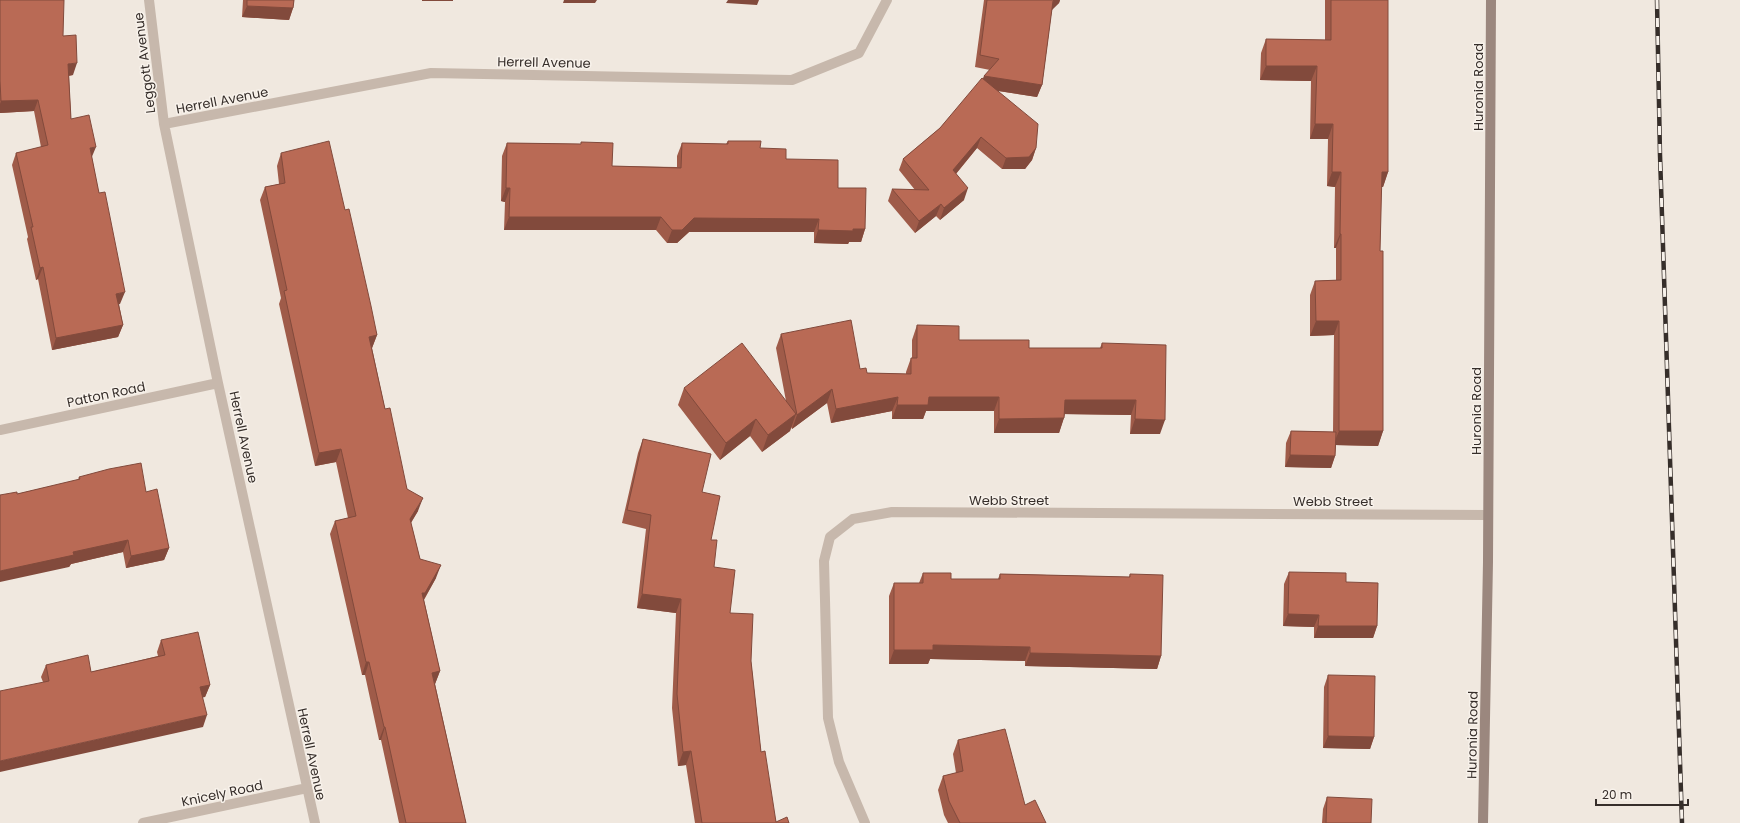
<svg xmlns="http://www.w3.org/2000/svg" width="1740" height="823" font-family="Poppins,sans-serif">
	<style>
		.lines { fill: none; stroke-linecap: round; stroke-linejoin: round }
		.street { stroke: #c7b8ac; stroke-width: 10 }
		.secondary { stroke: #9b877e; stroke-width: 10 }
		.rail-casing { stroke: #362e2a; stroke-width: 4.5 }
		.rail { stroke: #f8f2eb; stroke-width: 3; stroke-dasharray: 9; stroke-linecap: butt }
		.wall { fill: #9f5b49 }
		.shaded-wall { fill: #824a3c }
		.building { fill: #b96a55; stroke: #824a3c }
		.labels { text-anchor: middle; stroke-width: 3; stroke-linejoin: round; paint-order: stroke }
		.street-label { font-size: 13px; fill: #362e2a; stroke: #f8f2eb }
	</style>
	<rect width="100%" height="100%" fill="#f0e8df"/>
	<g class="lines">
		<path class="street" d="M 149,0 L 164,124 L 218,383 L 315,823
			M 164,124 L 431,73 L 792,80 L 859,53 L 887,0
			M 0,430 L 218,383
			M 143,823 L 307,788
			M 865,823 L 839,762 L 828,718 L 824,561 L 830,537 L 853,519 L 892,512 L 1488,515"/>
		<path class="secondary" d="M 1483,823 L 1488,562 L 1491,0"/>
		<defs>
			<path id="rail" d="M 1657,0 L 1660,155 L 1682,823"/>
		</defs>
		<use href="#rail" class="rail-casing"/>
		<use href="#rail" class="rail"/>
	</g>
	<path class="wall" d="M 0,0 L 63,36 L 73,75 L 69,76 L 71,119 L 92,158 L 120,304 L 119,304 L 123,325 L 118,337 L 52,350 L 38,279 L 36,280 L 27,239 L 28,237 L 12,165 L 16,153 L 41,147 L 34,111 L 0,113 Z
		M 243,0 L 294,0 L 293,8 L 289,20 L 242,17 Z
		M 984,0 L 1060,0 L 1059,3 L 1052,9 L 1042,85 L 1037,97 L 998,91 L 1036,148 L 1032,160 L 1025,169 L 1002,169 L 977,148 L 956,174 L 964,200 L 940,220 L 936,216 L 915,233 L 888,201 L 892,189 L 915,190 L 899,170 L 903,159 L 940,128 L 983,79 L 984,76 L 990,70 L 975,67 Z
		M 1325,0 L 1388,0 L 1388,172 L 1383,187 L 1381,187 L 1380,251 L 1383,431 L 1378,446 L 1336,445 L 1335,456 L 1331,468 L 1285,467 L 1286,443 L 1291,431 L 1333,432 L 1334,335 L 1310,336 L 1310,295 L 1315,281 L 1336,280 L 1336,248 L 1334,248 L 1335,187 L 1327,186 L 1328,139 L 1310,139 L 1311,81 L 1260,80 L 1261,53 L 1266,39 L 1325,40 Z
		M 728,141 L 760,148 L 786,159 L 838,188 L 865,229 L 861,242 L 849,242 L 848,244 L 814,243 L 814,232 L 689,232 L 677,243 L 667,243 L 656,230 L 504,230 L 505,202 L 501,201 L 502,156 L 507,143 L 581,144 L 581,142 L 612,166 L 677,167 L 677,156 L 682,143 L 726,144 Z
		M 281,153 L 345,210 L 377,335 L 372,348 L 385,409 L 407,489 L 418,511 L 411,523 L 420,559 L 436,578 L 424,600 L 440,671 L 435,684 L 466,823 L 399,823 L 381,740 L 379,740 L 365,675 L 362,675 L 330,534 L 335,521 L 348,518 L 336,462 L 315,466 L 279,304 L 281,298 L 260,200 L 265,187 L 279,184 L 277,166 Z
		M 917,325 L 959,340 L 1029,348 L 1100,348 L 1102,343 L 1160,434 L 1130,434 L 1131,415 L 1065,414 L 1059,433 L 994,433 L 994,411 L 926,411 L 923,419 L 892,419 L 892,411 L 831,423 L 827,403 L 792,429 L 791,427 L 790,431 L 762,452 L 750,436 L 720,460 L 678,405 L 684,388 L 786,401 L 776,348 L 781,334 L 860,369 L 867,373 L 906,374 L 906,372 L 911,358 L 912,358 L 912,340 Z
		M 643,439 L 702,492 L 711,540 L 714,567 L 730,613 L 751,661 L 761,752 L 776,822 L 789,823 L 695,823 L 686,765 L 678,766 L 672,708 L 676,613 L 637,608 L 646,529 L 622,523 L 638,453 Z
		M 79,477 L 146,492 L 169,548 L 164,560 L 126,568 L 123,552 L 71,564 L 69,567 L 17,494 L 78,480 Z
		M 1289,572 L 1346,582 L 1377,626 L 1373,638 L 1314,638 L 1314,627 L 1283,626 L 1284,584 Z
		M 923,573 L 951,579 L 998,579 L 1000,574 L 1129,577 L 1130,574 L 1161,656 L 1157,669 L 1025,666 L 1025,661 L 930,659 L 928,664 L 889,664 L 889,596 L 894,583 L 919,583 Z
		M 161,640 L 210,685 L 205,697 L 203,697 L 203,727 L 43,682 L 41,677 L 46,665 L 91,672 L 158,656 L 157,652 Z
		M 1328,675 L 1374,737 L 1370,749 L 1323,748 L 1324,687 Z
		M 958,740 L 1025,805 L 1046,823 L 948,823 L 944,815 L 938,790 L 943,776 L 956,773 L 953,754 Z
		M 1327,797 L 1371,823 L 1322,823 L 1323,809 Z"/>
	<path class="shaded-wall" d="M 422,0 L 453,0 L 453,1 L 422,1 Z
		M 564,0 L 597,0 L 595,3 L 563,3 Z
		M 728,0 L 759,0 L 757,5 L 726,3 Z
		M 1054,0 L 1060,0 L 1059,3 L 1049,13 Z
		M 247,6 L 293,8 L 289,20 L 242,17 Z
		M 77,63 L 73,75 L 64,76 L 68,64 Z
		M 1266,66 L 1317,66 L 1311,81 L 1260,80 Z
		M 984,76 L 1042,85 L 1037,97 L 980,88 Z
		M 38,100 L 34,111 L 0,113 L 0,104 L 1,101 Z
		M 1315,124 L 1333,124 L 1328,139 L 1310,139 Z
		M 981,137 L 977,148 L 949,182 L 953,170 Z
		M 96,147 L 91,159 L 90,148 Z
		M 1036,148 L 1032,160 L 1025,169 L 1002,169 L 1006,158 Z
		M 1332,172 L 1341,172 L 1335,187 L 1327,186 Z
		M 1382,172 L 1388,172 L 1383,187 L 1376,187 Z
		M 506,188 L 510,188 L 505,202 L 501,201 Z
		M 968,188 L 964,200 L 940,220 L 944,208 Z
		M 941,204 L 936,216 L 915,233 L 919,221 Z
		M 509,217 L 661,217 L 656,230 L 504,230 Z
		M 694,218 L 819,219 L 814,232 L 689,232 L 677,243 L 667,243 L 672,230 Z
		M 853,229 L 865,229 L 861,242 L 849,242 L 848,244 L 814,243 L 818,230 Z
		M 1340,234 L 1341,234 L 1336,248 L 1334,248 Z
		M 43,267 L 38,279 L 36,280 L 40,268 Z
		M 125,292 L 120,304 L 112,306 L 116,294 Z
		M 1316,321 L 1339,321 L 1334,335 L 1310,336 Z
		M 123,325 L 118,337 L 52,350 L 56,338 Z
		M 377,335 L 372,348 L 364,350 L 369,337 Z
		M 832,389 L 827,403 L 792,429 L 797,415 Z
		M 898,397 L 892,411 L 831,423 L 836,409 Z
		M 929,397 L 999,397 L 994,411 L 926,411 L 923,419 L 892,419 L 897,405 Z
		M 1065,400 L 1136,400 L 1131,415 L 1059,414 Z
		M 796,414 L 790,431 L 762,452 L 768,435 Z
		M 1064,418 L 1059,433 L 994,433 L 999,419 Z
		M 756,419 L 750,436 L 720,460 L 726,443 Z
		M 1135,419 L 1165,420 L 1160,434 L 1130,434 Z
		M 1339,431 L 1383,431 L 1378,446 L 1333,445 Z
		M 341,449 L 336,462 L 315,466 L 319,453 Z
		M 1290,455 L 1335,456 L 1331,468 L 1285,467 Z
		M 423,498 L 418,511 L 405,532 L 410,519 Z
		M 128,540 L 123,552 L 71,564 L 69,567 L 0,582 L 0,571 L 73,552 Z
		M 169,548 L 164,560 L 126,568 L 131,556 Z
		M 441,565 L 436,578 L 420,606 L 422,593 Z
		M 642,594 L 681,599 L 676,613 L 637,608 Z
		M 1288,614 L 1319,615 L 1314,627 L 1283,626 Z
		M 1318,626 L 1377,626 L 1373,638 L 1314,638 Z
		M 933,645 L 1030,647 L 1025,661 L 930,659 L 928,664 L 889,664 L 894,650 Z
		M 1030,653 L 1161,656 L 1157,669 L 1025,666 Z
		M 366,662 L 369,662 L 365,675 L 362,675 Z
		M 440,671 L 435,684 L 432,673 Z
		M 210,685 L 205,697 L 196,699 L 200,687 Z
		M 207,715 L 203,727 L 0,772 L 0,761 Z
		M 384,727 L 385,727 L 381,740 L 379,740 Z
		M 1328,736 L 1374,737 L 1370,749 L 1323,748 Z
		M 691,751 L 686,765 L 678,766 L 683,752 Z"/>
	<path class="building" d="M 0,0 L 64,0 L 63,36 L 76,35 L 77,63 L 68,64 L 71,119 L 89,115 L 96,147 L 90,148 L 99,193 L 105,192 L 125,292 L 116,294 L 123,325 L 56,338 L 43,267 L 40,268 L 31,227 L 33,227 L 16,153 L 48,145 L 38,100 L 1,101 L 0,81 Z
		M 247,0 L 294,0 L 293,8 L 247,6 Z
		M 987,0 L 1054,0 L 1053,1 L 1042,85 L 984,76 L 999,59 L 980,55 Z
		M 1331,0 L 1388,0 L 1388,172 L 1382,172 L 1380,251 L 1383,251 L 1383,431 L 1339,431 L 1339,321 L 1316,321 L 1315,281 L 1341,280 L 1341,234 L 1340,234 L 1341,172 L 1332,172 L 1333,124 L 1315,124 L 1317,66 L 1266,66 L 1266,39 L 1331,40 Z
		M 982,78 L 1038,124 L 1036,148 L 1029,157 L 1006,158 L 981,137 L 953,170 L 968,188 L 944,208 L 941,204 L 919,221 L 892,189 L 929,190 L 903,159 L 940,128 Z
		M 329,141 L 345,210 L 349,209 L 371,306 L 377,335 L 369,337 L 385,409 L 390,408 L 407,489 L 423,498 L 410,519 L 420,559 L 441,565 L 425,593 L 422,593 L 440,671 L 432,673 L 466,823 L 406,823 L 385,727 L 384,727 L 369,662 L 366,662 L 335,521 L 356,516 L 341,449 L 319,453 L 284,291 L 287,290 L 265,187 L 285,183 L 281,153 Z
		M 728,141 L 761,141 L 760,148 L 786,149 L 786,159 L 838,160 L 838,188 L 866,188 L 865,229 L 853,229 L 853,231 L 818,230 L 819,219 L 694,218 L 682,230 L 672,230 L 661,217 L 509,217 L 510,188 L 506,188 L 507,143 L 581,144 L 581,142 L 613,143 L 612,166 L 681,168 L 682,143 L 728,144 Z
		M 851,320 L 860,369 L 866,368 L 867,373 L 911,374 L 911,358 L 917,358 L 917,325 L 959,326 L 959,340 L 1029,340 L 1029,348 L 1102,348 L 1102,343 L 1166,345 L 1165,420 L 1135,419 L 1136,400 L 1065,400 L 1064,418 L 999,419 L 999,397 L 929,397 L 928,405 L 897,405 L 898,397 L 836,409 L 832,389 L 797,415 L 781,334 Z
		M 742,343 L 796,414 L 768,435 L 756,419 L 726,443 L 684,388 Z
		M 1291,431 L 1336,432 L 1335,456 L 1290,455 Z
		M 643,439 L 711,454 L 702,492 L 720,496 L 711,540 L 717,540 L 714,567 L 735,570 L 730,613 L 753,614 L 751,661 L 761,752 L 765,751 L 776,822 L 787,817 L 789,823 L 702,823 L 691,751 L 683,752 L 677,694 L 681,599 L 642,594 L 651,515 L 627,510 Z
		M 141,463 L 146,492 L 157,489 L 169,548 L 131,556 L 128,540 L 73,552 L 74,555 L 0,571 L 0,495 L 17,492 L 17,494 L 80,479 L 79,477 L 109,469 Z
		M 1289,572 L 1346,573 L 1346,582 L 1378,583 L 1377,626 L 1318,626 L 1319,615 L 1288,614 Z
		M 923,573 L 951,573 L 951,579 L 1000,579 L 1000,574 L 1130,577 L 1130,574 L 1163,575 L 1161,656 L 1030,653 L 1030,647 L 933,645 L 933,650 L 894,650 L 894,583 L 923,583 Z
		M 198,632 L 210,685 L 200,687 L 207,715 L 0,761 L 0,691 L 49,681 L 46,665 L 88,655 L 91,672 L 165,655 L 161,640 Z
		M 1328,675 L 1375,676 L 1374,737 L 1328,736 Z
		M 1005,729 L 1025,805 L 1035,800 L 1046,823 L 960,823 L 949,801 L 943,776 L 963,771 L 958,740 Z
		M 1327,797 L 1372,799 L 1371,823 L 1326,823 Z"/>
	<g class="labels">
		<g class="street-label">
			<text transform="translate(544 62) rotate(1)" y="5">Herrell Avenue</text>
			<text transform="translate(144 63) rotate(-97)" y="5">Leggott Avenue</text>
			<text transform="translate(1478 87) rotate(-90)" y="5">Huronia Road</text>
			<text transform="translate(222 100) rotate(-11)" y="5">Herrell Avenue</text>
			<text transform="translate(106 394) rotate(-12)" y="5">Patton Road</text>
			<text transform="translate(1476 411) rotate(-90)" y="5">Huronia Road</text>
			<text transform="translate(244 437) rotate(78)" y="5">Herrell Avenue</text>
			<text x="1009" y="505">Webb Street</text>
			<text x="1333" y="506">Webb Street</text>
			<text transform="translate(1472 735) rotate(-89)" y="5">Huronia Road</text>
			<text transform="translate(312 754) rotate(78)" y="5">Herrell Avenue</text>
			<text transform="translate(222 793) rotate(-12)" y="5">Knicely Road</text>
		</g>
	</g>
	<path d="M1596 799v6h92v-6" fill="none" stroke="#362e2a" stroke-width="2"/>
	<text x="1602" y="799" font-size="12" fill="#362e2a" stroke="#f8f2eb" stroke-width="3" paint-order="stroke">20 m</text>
</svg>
